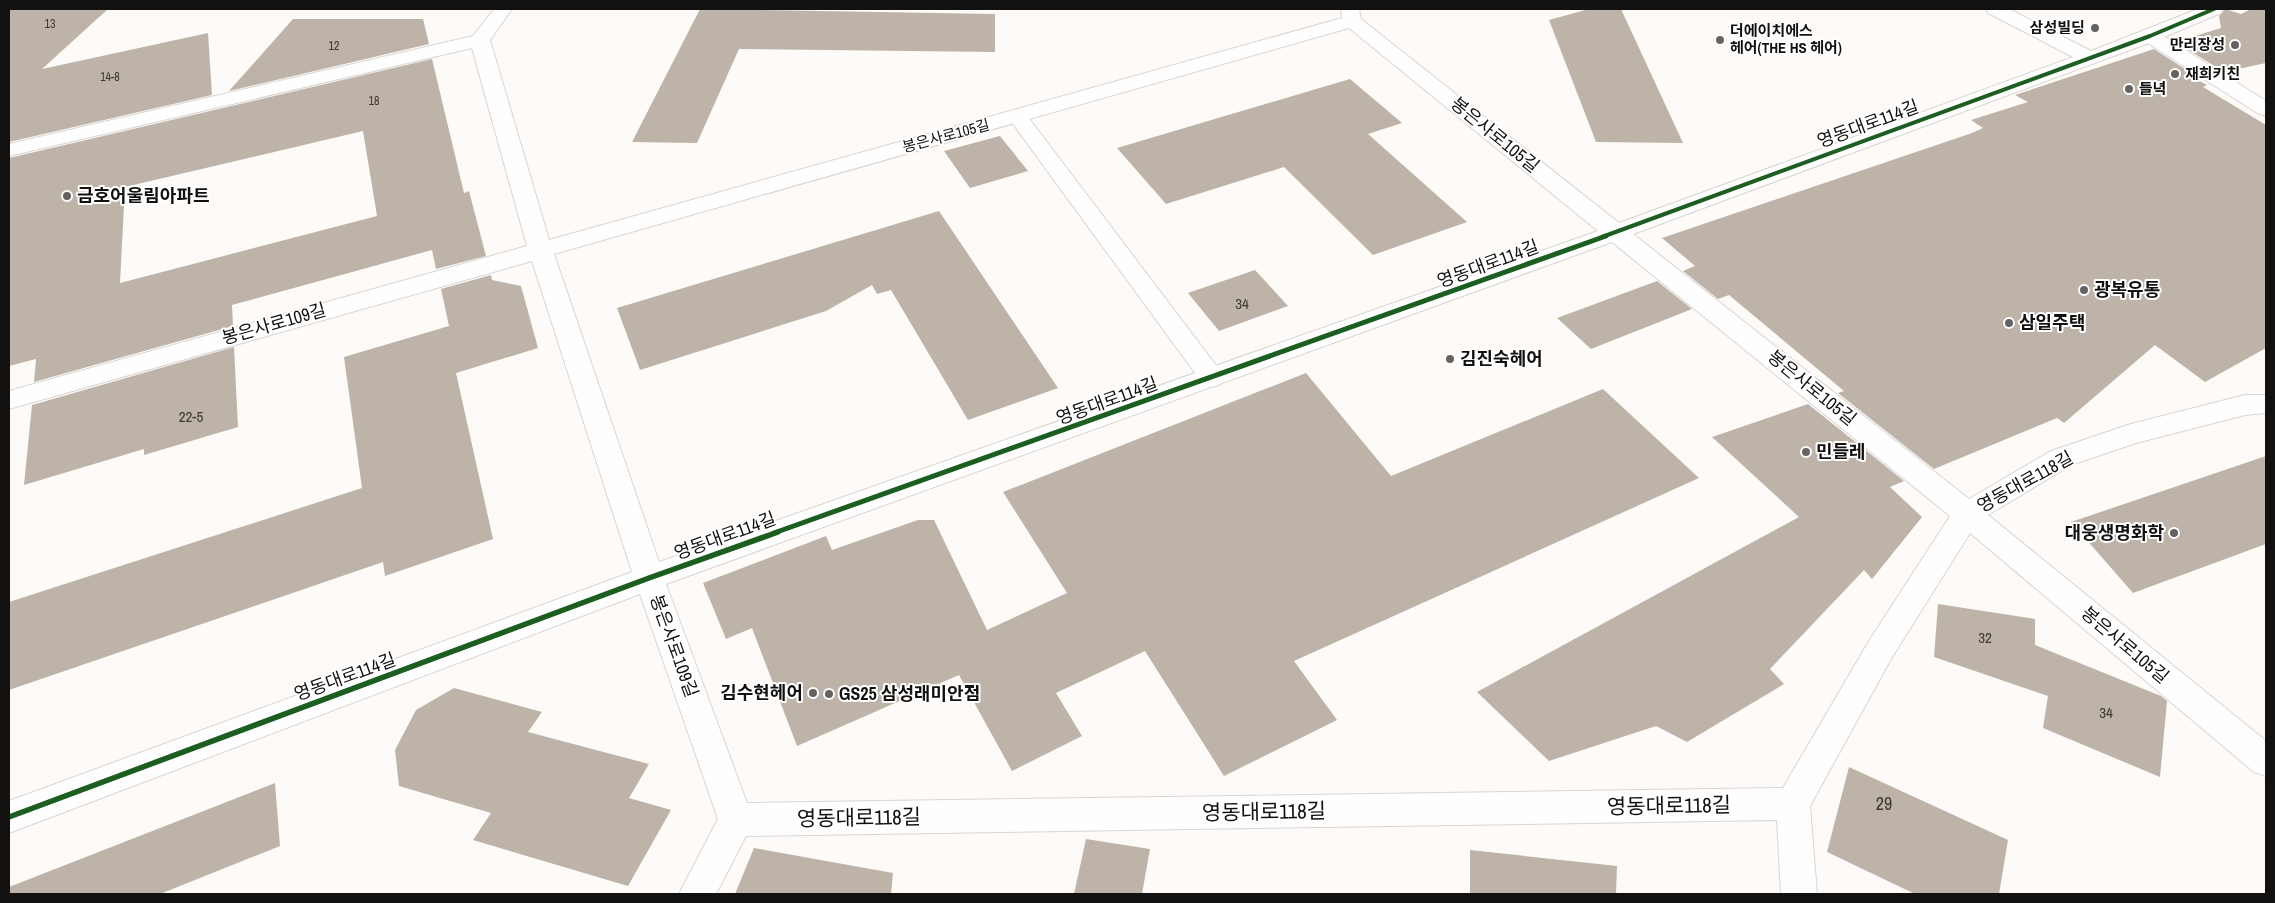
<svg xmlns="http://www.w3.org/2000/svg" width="2275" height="903" font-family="'Archivo Narrow','Noto Sans KR',sans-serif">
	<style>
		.building { fill: #beb3a8; fill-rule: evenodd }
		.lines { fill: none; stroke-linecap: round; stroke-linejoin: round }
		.lane-casing { stroke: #d8d5d3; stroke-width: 2 }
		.street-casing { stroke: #d8d5d3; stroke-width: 2 }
		.lane { fill: #fffefe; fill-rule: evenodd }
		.street { fill: #fffefe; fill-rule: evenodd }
		.cycleway-far2-casing { stroke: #fff; stroke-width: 6 }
		.cycleway-far1-casing { stroke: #fff; stroke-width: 8 }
		.cycleway-casing { stroke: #fff; stroke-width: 9 }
		.cycleway-far2 { stroke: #1b5e20; stroke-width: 4 }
		.cycleway-far1 { stroke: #1b5e20; stroke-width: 5 }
		.cycleway { stroke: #1b5e20; stroke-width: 5.5 }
		.poi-dot { fill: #656361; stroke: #fff; stroke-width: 2 }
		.labels { text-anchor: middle; stroke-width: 4; stroke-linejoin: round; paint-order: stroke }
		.far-number-label { font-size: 12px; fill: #3e3a35 }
		.far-poi-label { font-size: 15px; font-weight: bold; fill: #13110f; stroke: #fff; text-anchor: start }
		.far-street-label { font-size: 15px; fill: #13110f; stroke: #fff }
		.number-label { font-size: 15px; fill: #3e3a35 }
		.street-label { font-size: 18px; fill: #13110f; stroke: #fff }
		.poi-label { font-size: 18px; font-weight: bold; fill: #13110f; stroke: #fff; text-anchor: start }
		.near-number-label { font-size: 18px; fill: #3e3a35 }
		.near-street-label { font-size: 21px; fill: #13110f; stroke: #fff }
	</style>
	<rect width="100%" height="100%" fill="#fdfaf8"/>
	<path class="building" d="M 9,9 L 108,9 L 42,69 L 208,33 L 212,95 L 9,142 Z
		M 700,9 L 995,14 L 995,52 L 739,49 L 697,143 L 632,142 Z
		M 1589,9 L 1621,9 L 1683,143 L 1596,142 L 1549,20 Z
		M 2225,9 L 2241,14 L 2251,9 L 2266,9 L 2266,63 L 2224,72 L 2176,42 L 2221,28 L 2219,16 Z
		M 293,19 L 423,19 L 429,44 L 229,91 Z
		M 2154,49 L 2199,78 L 2196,79 L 2207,85 L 2203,87 L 2266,125 L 2266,348 L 2205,382 L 2155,345 L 2064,423 L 2057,418 L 1934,469 L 1838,393 L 1844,391 L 1729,295 L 1718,299 L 1683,271 L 1695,266 L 1662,238 L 1972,133 L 1983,128 L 1971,120 L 2028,102 L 2015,95 Z
		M 432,59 L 464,193 L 469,191 L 486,256 L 436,269 L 432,250 L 232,305 L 233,326 L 34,382 L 36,359 L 9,366 L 9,158 ZM 363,131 L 377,216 L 120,283 L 125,187 Z
		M 1350,79 L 1402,123 L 1368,134 L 1467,222 L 1373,255 L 1284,167 L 1166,204 L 1117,148 Z
		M 1000,136 L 1028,171 L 970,188 L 944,151 Z
		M 939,211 L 1058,388 L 968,420 L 891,290 L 877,294 L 872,285 L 826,311 L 640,370 L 617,308 Z
		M 1255,270 L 1288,306 L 1219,331 L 1188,293 Z
		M 491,275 L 492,280 L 521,286 L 538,348 L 456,373 L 493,539 L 385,576 L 383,562 L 9,690 L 9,602 L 362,488 L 344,357 L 449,326 L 441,289 Z
		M 1657,281 L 1692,309 L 1591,349 L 1557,318 Z
		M 234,347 L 238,427 L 144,455 L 144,449 L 24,485 L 32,405 Z
		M 1306,373 L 1391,476 L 1603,389 L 1699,478 L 1294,661 L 1337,720 L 1224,776 L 1145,651 L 1056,693 L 1082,736 L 1012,771 L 959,675 L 797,746 L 752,628 L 726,639 L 703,583 L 826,536 L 832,550 L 918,520 L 934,520 L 987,630 L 1067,593 L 1003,492 Z
		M 1808,404 L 1904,481 L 1890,487 L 1922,517 L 1872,579 L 1864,570 L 1770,669 L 1784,684 L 1687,742 L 1656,726 L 1549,761 L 1477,692 L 1799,517 L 1712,437 Z
		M 2266,456 L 2266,544 L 2133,593 L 2071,522 Z
		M 1938,604 L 2035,619 L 2035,645 L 2161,696 L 2167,701 L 2160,777 L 2043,728 L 2048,696 L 1934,657 Z
		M 454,688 L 542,712 L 528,732 L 649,764 L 629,798 L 671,810 L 628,886 L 473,840 L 491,813 L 399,786 L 395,750 L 416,710 Z
		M 1849,767 L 2008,840 L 1999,894 L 1915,894 L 1827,852 Z
		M 275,783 L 280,846 L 160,894 L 9,894 L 9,887 Z
		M 1086,839 L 1150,849 L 1142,894 L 1074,894 Z
		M 754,848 L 893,873 L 891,894 L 735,894 Z
		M 1470,850 L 1617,866 L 1616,894 L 1470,894 Z"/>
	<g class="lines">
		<defs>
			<path id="lane" d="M 2150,30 L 2157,32 L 2266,101 L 2266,116 L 2259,114 L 2143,40 L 2140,36 L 2143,32 Z
				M 1018,111 L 1025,113 L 1221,372 L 1225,378 L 1221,384 L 1212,387 L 1203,384 L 1008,117 L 1011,113 Z"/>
			<path id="street" d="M 494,9 L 512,9 L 490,40 L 549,240 L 1342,18 L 1341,9 L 1359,9 L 1361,19 L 1619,223 L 2073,57 L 1988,13 L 1986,9 L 2009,9 L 2091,51 L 2198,9 L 2223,9 L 2221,13 L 2157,40 L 1633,234 L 1969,499 L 2051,451 L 2131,424 L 2245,395 L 2266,395 L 2266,413 L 2245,415 L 2136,443 L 2071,465 L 1988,515 L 2266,741 L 2266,776 L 2254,772 L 1970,533 L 1891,659 L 1810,806 L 1817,894 L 1781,894 L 1777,820 L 746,836 L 716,894 L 679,894 L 718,819 L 640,594 L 9,833 L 9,801 L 632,572 L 532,261 L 9,409 L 9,391 L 527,246 L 472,48 L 9,156 L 9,144 L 473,36 ZM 1349,28 L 1598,231 L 659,562 L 554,254 ZM 1612,242 L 1950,516 L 1869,641 L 1783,788 L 747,803 L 666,584 Z"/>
		</defs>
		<use href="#lane" class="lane-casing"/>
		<use href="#street" class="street-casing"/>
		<use href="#lane" class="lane"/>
		<use href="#street" class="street"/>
		<defs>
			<path id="cycleway-far2" d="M 1602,237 L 2150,36 L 2214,9"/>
			<path id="cycleway-far1" d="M 774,533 L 1606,236"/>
			<path id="cycleway" d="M 9,817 L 649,578 L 778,532"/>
		</defs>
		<use href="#cycleway-far2" class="cycleway-far2-casing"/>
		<use href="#cycleway-far1" class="cycleway-far1-casing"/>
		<use href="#cycleway" class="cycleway-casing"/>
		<use href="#cycleway-far2" class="cycleway-far2"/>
		<use href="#cycleway-far1" class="cycleway-far1"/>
		<use href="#cycleway" class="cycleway"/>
	</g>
	<g class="poi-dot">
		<circle cx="2095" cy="28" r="5"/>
		<circle cx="1720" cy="40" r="5"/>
		<circle cx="2235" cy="45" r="5"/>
		<circle cx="2175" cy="74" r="5"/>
		<circle cx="2129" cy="89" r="5"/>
		<circle cx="67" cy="196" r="5"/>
		<circle cx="2084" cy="290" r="5"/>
		<circle cx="2009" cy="323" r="5"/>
		<circle cx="1450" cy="359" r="5"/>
		<circle cx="1806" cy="452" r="5"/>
		<circle cx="2174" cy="533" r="5"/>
		<circle cx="813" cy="693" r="5"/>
		<circle cx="829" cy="694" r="5"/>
	</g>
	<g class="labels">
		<g class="far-number-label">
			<text x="50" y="28">13</text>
			<text x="334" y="50">12</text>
			<text x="110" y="81">14-8</text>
			<text x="374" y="105">18</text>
		</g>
		<g class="far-poi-label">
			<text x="2085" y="33" text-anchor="end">삼성빌딩</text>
			<text x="1730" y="36">더에이치에스<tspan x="1730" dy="17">헤어(THE HS 헤어)</tspan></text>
			<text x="2225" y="50" text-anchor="end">만리장성</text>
			<text x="2185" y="79">재희키친</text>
			<text x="2139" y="94">들녁</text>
		</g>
		<g class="far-street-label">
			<text transform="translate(946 136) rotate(-15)" y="5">봉은사로105길</text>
		</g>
		<g class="number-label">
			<text x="1242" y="309">34</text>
			<text x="191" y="422">22-5</text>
			<text x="1985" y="643">32</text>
			<text x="2106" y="718">34</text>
		</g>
		<g class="street-label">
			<text transform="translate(1868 124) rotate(-20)" y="6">영동대로114길</text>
			<text transform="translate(1495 135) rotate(39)" y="6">봉은사로105길</text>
			<text transform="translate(1488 264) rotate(-20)" y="6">영동대로114길</text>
			<text transform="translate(274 324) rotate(-16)" y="6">봉은사로109길</text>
			<text transform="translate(1812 388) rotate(39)" y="6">봉은사로105길</text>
			<text transform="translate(1107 401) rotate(-20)" y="6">영동대로114길</text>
			<text transform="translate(2025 482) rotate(-29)" y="6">영동대로118길</text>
			<text transform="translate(725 536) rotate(-20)" y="6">영동대로114길</text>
			<text transform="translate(2125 645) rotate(40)" y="6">봉은사로105길</text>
			<text transform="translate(674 646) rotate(70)" y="6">봉은사로109길</text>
			<text transform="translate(345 677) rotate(-20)" y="6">영동대로114길</text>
		</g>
		<g class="poi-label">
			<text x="77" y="202">금호어울림아파트</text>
			<text x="2094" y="296">광복유통</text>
			<text x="2019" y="329">삼일주택</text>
			<text x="1460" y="365">김진숙헤어</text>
			<text x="1816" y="458">민들레</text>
			<text x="2164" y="539" text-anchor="end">대웅생명화학</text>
			<text x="803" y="699" text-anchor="end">김수현헤어</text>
			<text x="839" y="700">GS25 삼성래미안점</text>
		</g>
		<g class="near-number-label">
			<text x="1884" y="810">29</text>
		</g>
		<g class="near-street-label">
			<text transform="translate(1669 806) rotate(-1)" y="7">영동대로118길</text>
			<text transform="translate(1264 812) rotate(-1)" y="7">영동대로118길</text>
			<text transform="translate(859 818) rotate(-1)" y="7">영동대로118길</text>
		</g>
	</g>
	<rect width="2275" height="903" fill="none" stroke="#13110f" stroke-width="20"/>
</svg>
